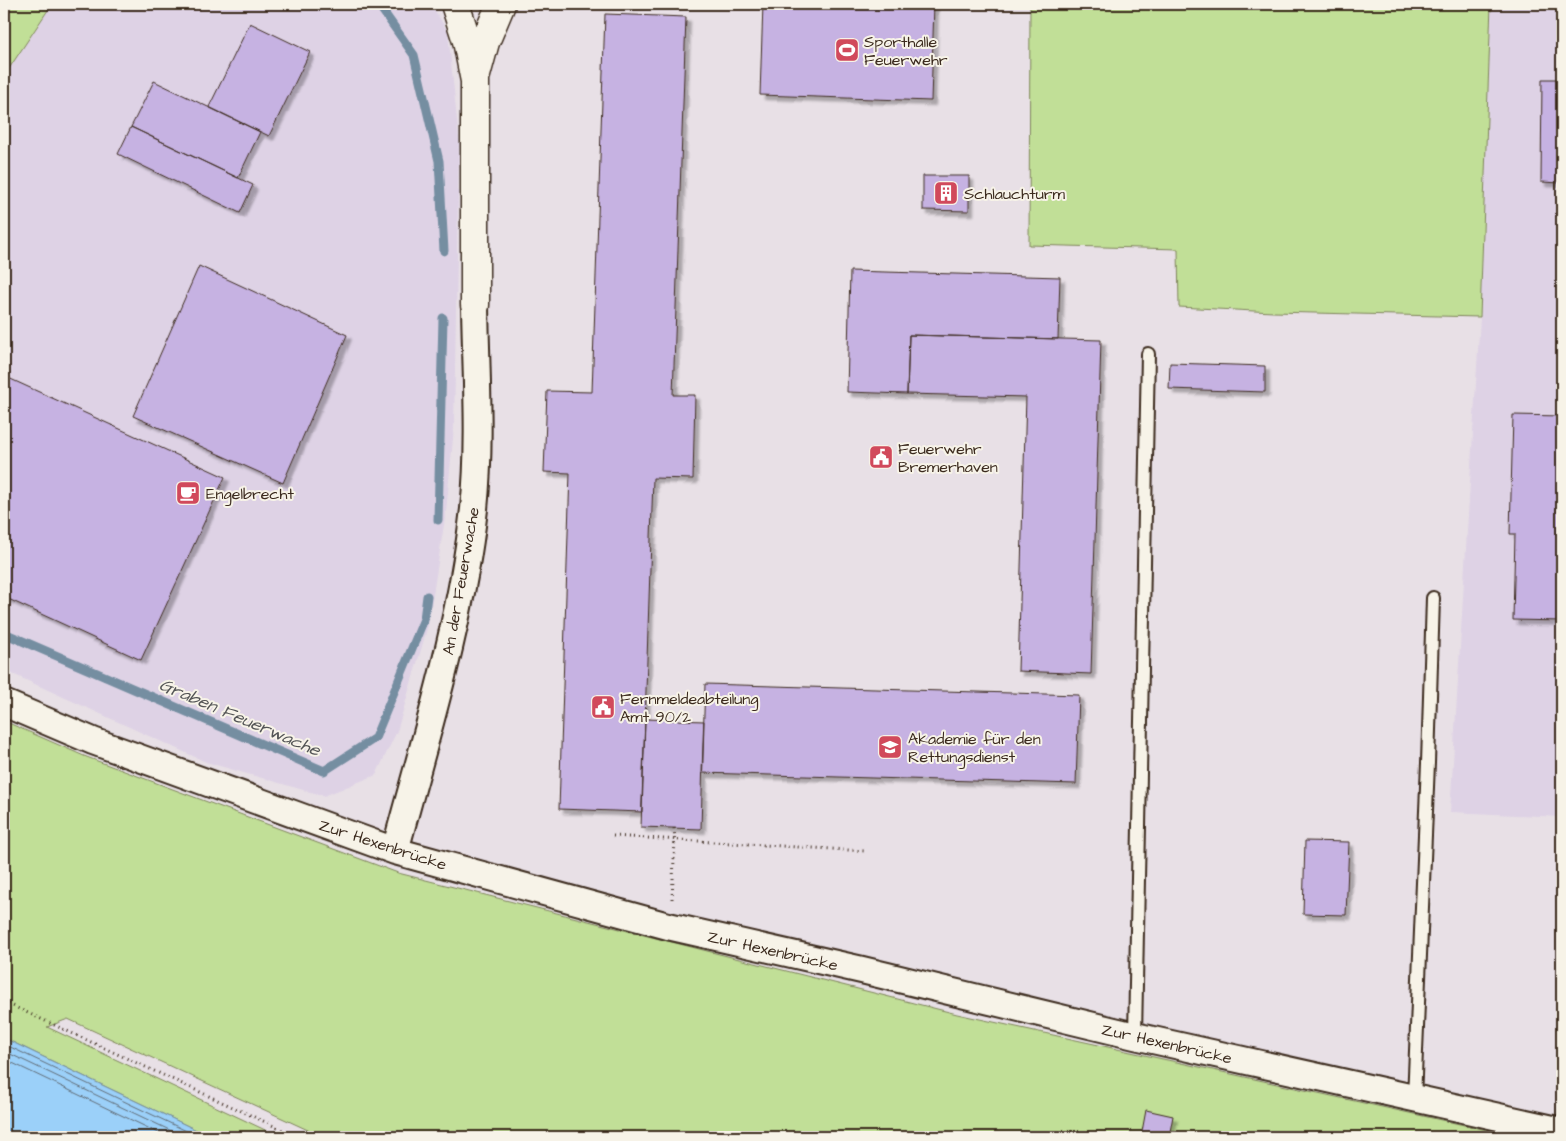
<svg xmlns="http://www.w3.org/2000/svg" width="1566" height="1141" font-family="'Architects Daughter',sans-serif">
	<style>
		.built { fill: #ded2e5 }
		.green { fill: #c1df97; stroke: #7e845a }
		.water { fill: #9bd0f9; stroke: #758ea1 }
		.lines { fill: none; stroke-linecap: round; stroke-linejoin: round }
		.shore { stroke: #616c76; stroke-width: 1 }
		.stream { stroke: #758ea1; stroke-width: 9 }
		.building { fill: #c6b2e2; stroke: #3b2a1e; filter: url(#shadow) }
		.service-casing { stroke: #3b2a1e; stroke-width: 16 }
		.minor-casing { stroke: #3b2a1e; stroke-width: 30 }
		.trunk-casing { stroke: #3b2a1e; stroke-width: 31 }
		.path { stroke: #3b2a1e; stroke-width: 3; stroke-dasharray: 1 4; stroke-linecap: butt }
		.service { stroke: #f7f3e8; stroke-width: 12 }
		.minor { stroke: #f7f3e8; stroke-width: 26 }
		.trunk { stroke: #f7f3e8; stroke-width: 28 }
		.labels { text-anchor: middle; stroke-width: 4; stroke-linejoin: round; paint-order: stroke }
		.poi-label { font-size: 16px; fill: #3b2a1e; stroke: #f7f3e8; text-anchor: start }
		.street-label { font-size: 16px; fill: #3b2a1e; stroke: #f7f3e8 }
		.water-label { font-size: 18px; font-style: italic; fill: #535455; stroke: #f7f3e8 }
	</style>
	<defs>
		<filter id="shadow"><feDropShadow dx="4.5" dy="4.5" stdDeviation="1" flood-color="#0004"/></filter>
	</defs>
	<rect width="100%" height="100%" fill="#e8e0e6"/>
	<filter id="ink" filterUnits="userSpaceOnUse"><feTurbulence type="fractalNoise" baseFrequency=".02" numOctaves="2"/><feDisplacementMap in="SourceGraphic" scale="10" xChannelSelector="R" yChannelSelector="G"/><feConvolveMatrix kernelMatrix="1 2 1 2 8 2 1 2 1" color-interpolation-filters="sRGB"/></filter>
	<g filter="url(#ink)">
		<path class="built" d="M 52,4 L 431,4 L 448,32 L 459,140 L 454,428 L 446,512 L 428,626 L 397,731 L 376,775 L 324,796 L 206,762 L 4,670 L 4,76 Z
			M 1491,4 L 1562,4 L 1562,817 L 1450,812 L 1480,317 Z"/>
		<path class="green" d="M 4,4 L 52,4 L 4,76 Z
			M 1030,4 L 1491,4 L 1480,317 L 1273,312 L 1179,307 L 1178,249 L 1029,245 Z
			M 4,721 L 84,756 L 398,873 L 957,1014 L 1519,1137 L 323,1137 L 68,1019 L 47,1027 L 280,1137 L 211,1137 L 4,1038 Z"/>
		<path class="water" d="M 4,1038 L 12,1042 L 211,1137 L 4,1137 Z"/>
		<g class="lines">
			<path class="shore" d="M 4,1044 L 199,1137
				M 4,1051 L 184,1137
				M 4,1059 L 167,1137"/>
			<path class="stream" d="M 378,4 L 414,55 L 439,161 L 444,251
				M 438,520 L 443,318
				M 4,633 L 324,771 L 375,738 L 424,619 L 427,596"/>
		</g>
		<path class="building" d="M 763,4 L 934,4 L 931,101 L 760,95 Z
			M 605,14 L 686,17 L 673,395 L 695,395 L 693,479 L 653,478 L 642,812 L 559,809 L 570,473 L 544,472 L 547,391 L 592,392 Z
			M 250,23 L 310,52 L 269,136 L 209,107 Z
			M 1542,79 L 1562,79 L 1562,183 L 1541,182 Z
			M 154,81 L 260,132 L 238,178 L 131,127 Z
			M 131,127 L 253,185 L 240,213 L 118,154 Z
			M 923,176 L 969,176 L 969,211 L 923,210 Z
			M 199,266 L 347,335 L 283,483 L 133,416 Z
			M 850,271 L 1060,277 L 1058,339 L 909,335 L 907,394 L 847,392 Z
			M 909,335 L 1101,340 L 1091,674 L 1018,671 L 1026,397 L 907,394 Z
			M 1170,363 L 1265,366 L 1265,392 L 1169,389 Z
			M 4,376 L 225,477 L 141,660 L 4,597 Z
			M 1513,415 L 1562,416 L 1562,621 L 1513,620 L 1515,534 L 1510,534 Z
			M 705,684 L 1079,695 L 1076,784 L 702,773 Z
			M 645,719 L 704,721 L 701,829 L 641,827 Z
			M 1305,841 L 1349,842 L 1346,915 L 1303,914 Z
			M 1146,1110 L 1173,1116 L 1169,1137 L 1141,1137 Z"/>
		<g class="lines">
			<defs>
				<path id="service" d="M 1135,1036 L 1148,354
					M 1414,1099 L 1428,763 L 1433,598"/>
				<path id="minor" d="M 4,703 L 93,741 L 395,851 L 668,926 L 862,970 L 1135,1036 L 1562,1131
					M 395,851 C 425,738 461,625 474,509 C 481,442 476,372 475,305"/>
				<path id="trunk" d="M 455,4 L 467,41 L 475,81 L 475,305
					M 476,75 L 485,42 L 501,4"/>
			</defs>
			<use href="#service" class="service-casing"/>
			<use href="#minor" class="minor-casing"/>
			<use href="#trunk" class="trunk-casing"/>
			<path class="path" d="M 613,836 L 865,851
				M 672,899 L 675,840 L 674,828
				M 4,1002 L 298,1137"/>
			<use href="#service" class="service"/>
			<use href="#minor" class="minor"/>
			<use href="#trunk" class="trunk"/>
		</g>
	</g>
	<defs>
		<symbol id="stadium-square" viewBox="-11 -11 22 22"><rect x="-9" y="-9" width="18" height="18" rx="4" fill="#d1495b" stroke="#f7f3e8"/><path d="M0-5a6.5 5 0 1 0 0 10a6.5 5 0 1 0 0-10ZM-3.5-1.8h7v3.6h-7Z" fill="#fff"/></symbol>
		<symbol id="building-square" viewBox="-11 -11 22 22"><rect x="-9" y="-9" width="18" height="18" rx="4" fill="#d1495b" stroke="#f7f3e8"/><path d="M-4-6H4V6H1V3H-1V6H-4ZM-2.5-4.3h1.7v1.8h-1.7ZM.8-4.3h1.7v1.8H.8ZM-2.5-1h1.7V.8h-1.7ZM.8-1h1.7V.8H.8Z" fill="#fff"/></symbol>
		<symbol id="civic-square" viewBox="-11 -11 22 22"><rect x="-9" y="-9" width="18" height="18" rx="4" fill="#d1495b" stroke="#f7f3e8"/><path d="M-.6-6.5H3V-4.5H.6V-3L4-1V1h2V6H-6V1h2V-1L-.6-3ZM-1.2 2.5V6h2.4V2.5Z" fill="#fff"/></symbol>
		<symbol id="cafe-square" viewBox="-11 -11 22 22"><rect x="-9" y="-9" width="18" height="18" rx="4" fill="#d1495b" stroke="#f7f3e8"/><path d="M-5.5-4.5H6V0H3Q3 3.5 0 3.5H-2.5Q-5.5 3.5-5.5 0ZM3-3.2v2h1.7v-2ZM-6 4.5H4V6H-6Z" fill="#fff"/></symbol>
		<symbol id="school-square" viewBox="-11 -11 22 22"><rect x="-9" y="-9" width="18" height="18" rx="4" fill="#d1495b" stroke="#f7f3e8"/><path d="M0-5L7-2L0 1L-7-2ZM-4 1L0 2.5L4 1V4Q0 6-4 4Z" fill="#fff"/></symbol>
	</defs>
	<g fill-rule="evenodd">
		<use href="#stadium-square" x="833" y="36" width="28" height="28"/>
		<use href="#building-square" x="932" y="179" width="28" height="28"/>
		<use href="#civic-square" x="867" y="443" width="28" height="28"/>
		<use href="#cafe-square" x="174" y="479" width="28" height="28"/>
		<use href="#civic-square" x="589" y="693" width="28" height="28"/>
		<use href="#school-square" x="876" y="733" width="28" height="28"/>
	</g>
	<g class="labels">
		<g class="poi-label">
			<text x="864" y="47">Sporthalle<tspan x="864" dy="18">Feuerwehr</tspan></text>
			<text x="964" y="199">Schlauchturm</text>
			<text x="898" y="454">Feuerwehr<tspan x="898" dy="18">Bremerhaven</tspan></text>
			<text x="206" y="499">Engelbrecht</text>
			<text x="620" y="704">Fernmeldeabteilung<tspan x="620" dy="18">Amt 90/2</tspan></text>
			<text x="908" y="744">Akademie für den<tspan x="908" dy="18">Rettungsdienst</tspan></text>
		</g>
		<g class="street-label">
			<text transform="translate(460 581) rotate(-80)" y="6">An der Feuerwache</text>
			<text transform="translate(383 844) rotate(18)" y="6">Zur Hexenbrücke</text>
			<text transform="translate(773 950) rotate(13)" y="6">Zur Hexenbrücke</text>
			<text transform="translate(1167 1043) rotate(13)" y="6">Zur Hexenbrücke</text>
		</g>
		<g class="water-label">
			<text transform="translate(240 717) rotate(23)" y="6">Graben Feuerwache</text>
		</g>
	</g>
	<rect width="1566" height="1141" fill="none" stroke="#f7f3e8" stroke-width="20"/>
	<rect x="10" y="10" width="1546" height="1121" fill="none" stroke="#3b2a1e" stroke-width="2" filter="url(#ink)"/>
</svg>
